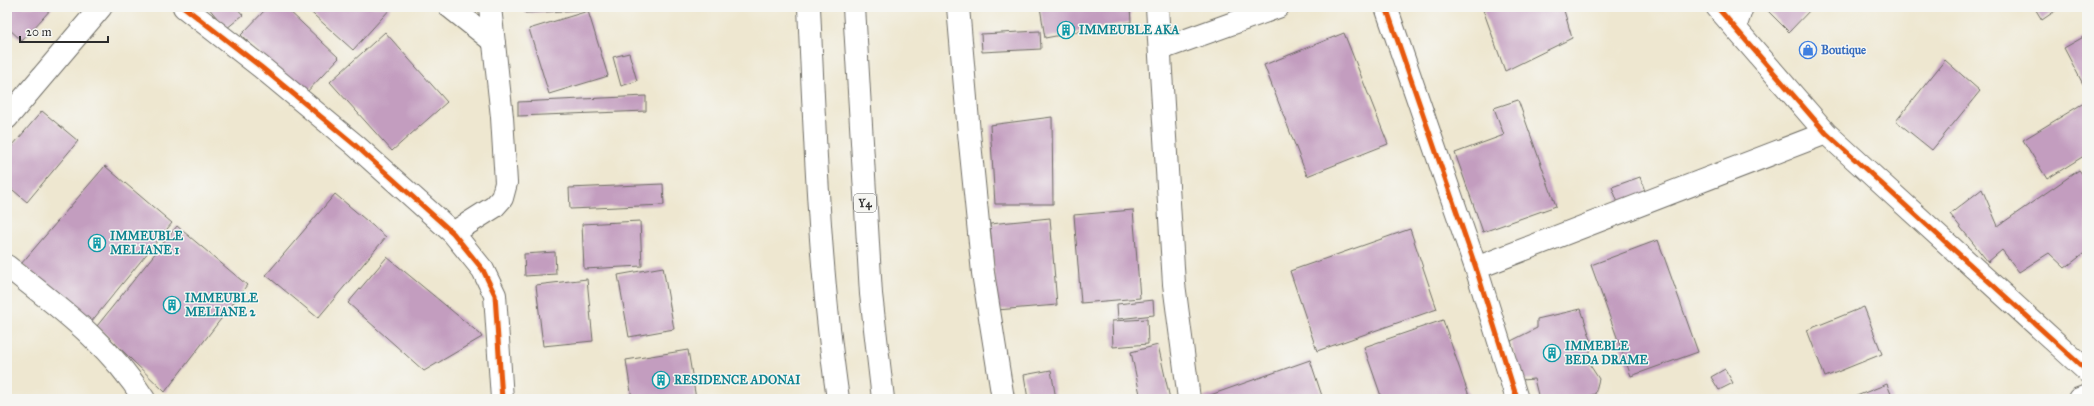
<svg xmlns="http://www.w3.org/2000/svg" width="2094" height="406" font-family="'IM FELL Great Primer',serif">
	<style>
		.building { fill: #c39dbf }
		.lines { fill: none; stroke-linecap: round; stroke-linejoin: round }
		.minor-casing { stroke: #6f6d65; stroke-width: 24 }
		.trunk-casing { stroke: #6f6d65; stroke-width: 24 }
		.minor { stroke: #fff; stroke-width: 22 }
		.trunk { stroke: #fff; stroke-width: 22 }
		.cycleway-casing { stroke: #f6f6f2; stroke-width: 8 }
		.cycleway { stroke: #e8590c; stroke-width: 5 }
		.labels { text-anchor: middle; stroke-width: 3; stroke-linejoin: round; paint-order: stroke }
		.shield { fill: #f6f6f2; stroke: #686867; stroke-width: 1 }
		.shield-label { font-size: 11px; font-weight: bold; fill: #2b2b2b }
		.culture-label { font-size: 12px; font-weight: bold; fill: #0d838f; stroke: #f6f6f2; text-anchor: start }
		.shop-label { font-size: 12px; font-weight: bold; fill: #366cbe; stroke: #f6f6f2; text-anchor: start }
	</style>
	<rect width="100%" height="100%" fill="#f6f6f2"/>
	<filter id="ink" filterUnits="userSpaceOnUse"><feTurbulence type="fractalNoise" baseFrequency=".025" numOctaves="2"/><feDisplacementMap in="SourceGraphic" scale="8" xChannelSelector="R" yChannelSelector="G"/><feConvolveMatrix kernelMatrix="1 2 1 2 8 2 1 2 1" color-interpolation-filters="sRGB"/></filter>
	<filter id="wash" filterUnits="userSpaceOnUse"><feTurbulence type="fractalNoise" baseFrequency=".012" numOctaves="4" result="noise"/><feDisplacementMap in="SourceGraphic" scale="16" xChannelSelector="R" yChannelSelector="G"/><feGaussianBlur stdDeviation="0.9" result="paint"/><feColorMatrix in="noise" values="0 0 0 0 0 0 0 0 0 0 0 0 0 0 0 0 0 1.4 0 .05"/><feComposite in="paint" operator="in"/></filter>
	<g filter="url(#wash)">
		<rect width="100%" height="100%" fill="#eee7d0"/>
		<g id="blocks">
			<path class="building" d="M 7,7 L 53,7 L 22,41 L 7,27 Z
				M 208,7 L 236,7 L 243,15 L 226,29 Z
				M 268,7 L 285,7 L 339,58 L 304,95 L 241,35 Z
				M 305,7 L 392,7 L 353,50 Z
				M 525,7 L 600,7 L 600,9 L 525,13 Z
				M 1040,7 L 1130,7 L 1131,22 L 1045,38 Z
				M 1482,7 L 1563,7 L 1572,38 L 1505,71 Z
				M 1764,7 L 1813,7 L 1789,32 Z
				M 2034,7 L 2061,7 L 2042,20 Z
				M 588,11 L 608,76 L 549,94 L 529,29 Z
				M 1040,31 L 1041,49 L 982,52 L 981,34 Z
				M 385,32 L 447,102 L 392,151 L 330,82 Z
				M 1344,33 L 1388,144 L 1307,176 L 1264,65 Z
				M 2087,35 L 2087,82 L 2083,84 L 2064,48 Z
				M 629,53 L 637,81 L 621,86 L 613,57 Z
				M 1945,60 L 1980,91 L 1932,150 L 1896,121 Z
				M 646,96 L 646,111 L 518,116 L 518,102 Z
				M 1518,100 L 1556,206 L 1483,232 L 1455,153 L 1504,135 L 1494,108 Z
				M 2087,101 L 2087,154 L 2047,179 L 2023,140 Z
				M 42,111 L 78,141 L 27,202 L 7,185 L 7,152 Z
				M 1052,117 L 1053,204 L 995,204 L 990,125 Z
				M 105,166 L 172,223 L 91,322 L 21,264 Z
				M 2079,170 L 2087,180 L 2087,251 L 2065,268 L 2049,253 L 2019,272 L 2002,250 L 1988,262 L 1950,214 L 1982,189 L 1998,226 Z
				M 1640,177 L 1646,194 L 1618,203 L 1612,187 Z
				M 663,184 L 664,205 L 570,209 L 569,188 Z
				M 335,194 L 386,237 L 318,318 L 266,275 Z
				M 1133,210 L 1140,298 L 1081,303 L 1074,215 Z
				M 1050,218 L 1057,305 L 997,310 L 990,224 Z
				M 640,221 L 642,266 L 584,269 L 582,224 Z
				M 177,226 L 247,285 L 165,392 L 97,326 Z
				M 1410,229 L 1437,309 L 1317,351 L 1290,271 Z
				M 1658,240 L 1698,352 L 1631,376 L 1591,265 Z
				M 555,252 L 556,274 L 525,276 L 524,254 Z
				M 387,257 L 480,334 L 482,337 L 424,371 L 348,303 Z
				M 663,267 L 674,329 L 629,337 L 618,275 Z
				M 587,279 L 593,341 L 543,346 L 536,285 Z
				M 1153,300 L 1154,315 L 1118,319 L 1117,304 Z
				M 1864,307 L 1882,354 L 1825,377 L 1807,330 Z
				M 1581,309 L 1593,346 L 1586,359 L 1599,379 L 1595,394 L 1579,399 L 1539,399 L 1534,379 L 1521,380 L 1511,341 L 1537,328 L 1537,319 Z
				M 1147,319 L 1148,344 L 1113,347 L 1112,321 Z
				M 1443,320 L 1469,396 L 1460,399 L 1382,399 L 1364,347 Z
				M 1158,345 L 1170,399 L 1141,399 L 1131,352 Z
				M 688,350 L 696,399 L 632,399 L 626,360 Z
				M 1310,360 L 1323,399 L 1199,399 Z
				M 1725,369 L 1733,383 L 1719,390 L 1711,377 Z
				M 1051,370 L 1056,399 L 1028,399 L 1024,375 Z
				M 1887,384 L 1893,399 L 1849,399 Z"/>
		</g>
	</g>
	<g filter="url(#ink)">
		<use href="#blocks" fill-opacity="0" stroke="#6f6d65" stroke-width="1"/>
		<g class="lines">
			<defs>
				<path id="minor" d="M 184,7 L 261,67 L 355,145 L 453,233 L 483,270 L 495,295 L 502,399
					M 450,7 L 494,42
					M 958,7 L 969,133 L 983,273 L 1003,399
					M 1157,7 L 1174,284 L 1189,399
					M 1386,7 L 1476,268 L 1517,399
					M 1717,7 L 1826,133 L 2087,371
					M 1735,28 L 1742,7
					M 1161,49 L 1278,7
					M 7,118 L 101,7
					M 453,233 L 494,207 L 502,198 L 506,183 L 502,117 L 490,7
					M 7,266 C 57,306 110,344 144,399
					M 1476,268 L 1826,133
					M 2079,399 L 2087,396"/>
				<path id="trunk" d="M 809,7 C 815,138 819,270 838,399
					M 854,7 L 871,294 L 883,399"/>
			</defs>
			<use href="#minor" class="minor-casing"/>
			<use href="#trunk" class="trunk-casing"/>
			<use href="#minor" class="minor"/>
			<use href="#trunk" class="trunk"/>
			<defs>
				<path id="cycleway" d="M 184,7 L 261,67 L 355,145 L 453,233 L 483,270 L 495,295 L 502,399
					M 1386,7 L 1476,268 L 1517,399
					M 1717,7 L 1826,133 L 2087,371"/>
			</defs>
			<use href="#cycleway" class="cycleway-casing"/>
			<use href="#cycleway" class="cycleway"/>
		</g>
	</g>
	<defs>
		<symbol id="building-ring" viewBox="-11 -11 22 22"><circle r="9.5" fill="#f6f6f2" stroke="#0f9aa8" stroke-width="1.5"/><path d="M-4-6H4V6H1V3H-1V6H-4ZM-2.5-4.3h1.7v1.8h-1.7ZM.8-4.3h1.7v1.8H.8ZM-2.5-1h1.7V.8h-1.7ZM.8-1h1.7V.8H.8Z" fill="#0f9aa8"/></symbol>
		<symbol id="shop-ring" viewBox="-11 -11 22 22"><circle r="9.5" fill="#f6f6f2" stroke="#3f7fe0" stroke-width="1.5"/><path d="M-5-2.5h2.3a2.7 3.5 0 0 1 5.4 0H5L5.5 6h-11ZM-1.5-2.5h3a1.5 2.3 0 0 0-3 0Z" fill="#3f7fe0"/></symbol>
	</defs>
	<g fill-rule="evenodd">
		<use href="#building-ring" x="1056" y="20" width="20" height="20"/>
		<use href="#shop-ring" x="1798" y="40" width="20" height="20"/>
		<use href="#building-ring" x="87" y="233" width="20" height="20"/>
		<use href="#building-ring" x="162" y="295" width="20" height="20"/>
		<use href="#building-ring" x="1542" y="343" width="20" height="20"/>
		<use href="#building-ring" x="651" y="370" width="20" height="20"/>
	</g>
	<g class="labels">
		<rect class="shield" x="854" y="194" width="22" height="18" rx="3"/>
		<g class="shield-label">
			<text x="865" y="207">Y4</text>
		</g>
		<g class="culture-label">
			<text x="1079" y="34">IMMEUBLE AKA</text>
			<text x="110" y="240">IMMEUBLE<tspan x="110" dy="14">MELIANE 1</tspan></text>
			<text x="185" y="302">IMMEUBLE<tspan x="185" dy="14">MELIANE 2</tspan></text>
			<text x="1565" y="350">IMMEBLE<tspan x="1565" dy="14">BEDA DRAME</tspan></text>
			<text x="674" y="384">RESIDENCE ADONAI</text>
		</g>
		<g class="shop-label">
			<text x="1821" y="54">Boutique</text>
		</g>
	</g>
	<rect width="2094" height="406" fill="none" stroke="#f6f6f2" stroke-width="24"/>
	<path d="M20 36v6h88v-6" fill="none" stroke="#2b2b2b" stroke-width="2"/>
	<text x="26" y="36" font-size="12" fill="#2b2b2b" stroke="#f6f6f2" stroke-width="3" paint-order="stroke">20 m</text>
</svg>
